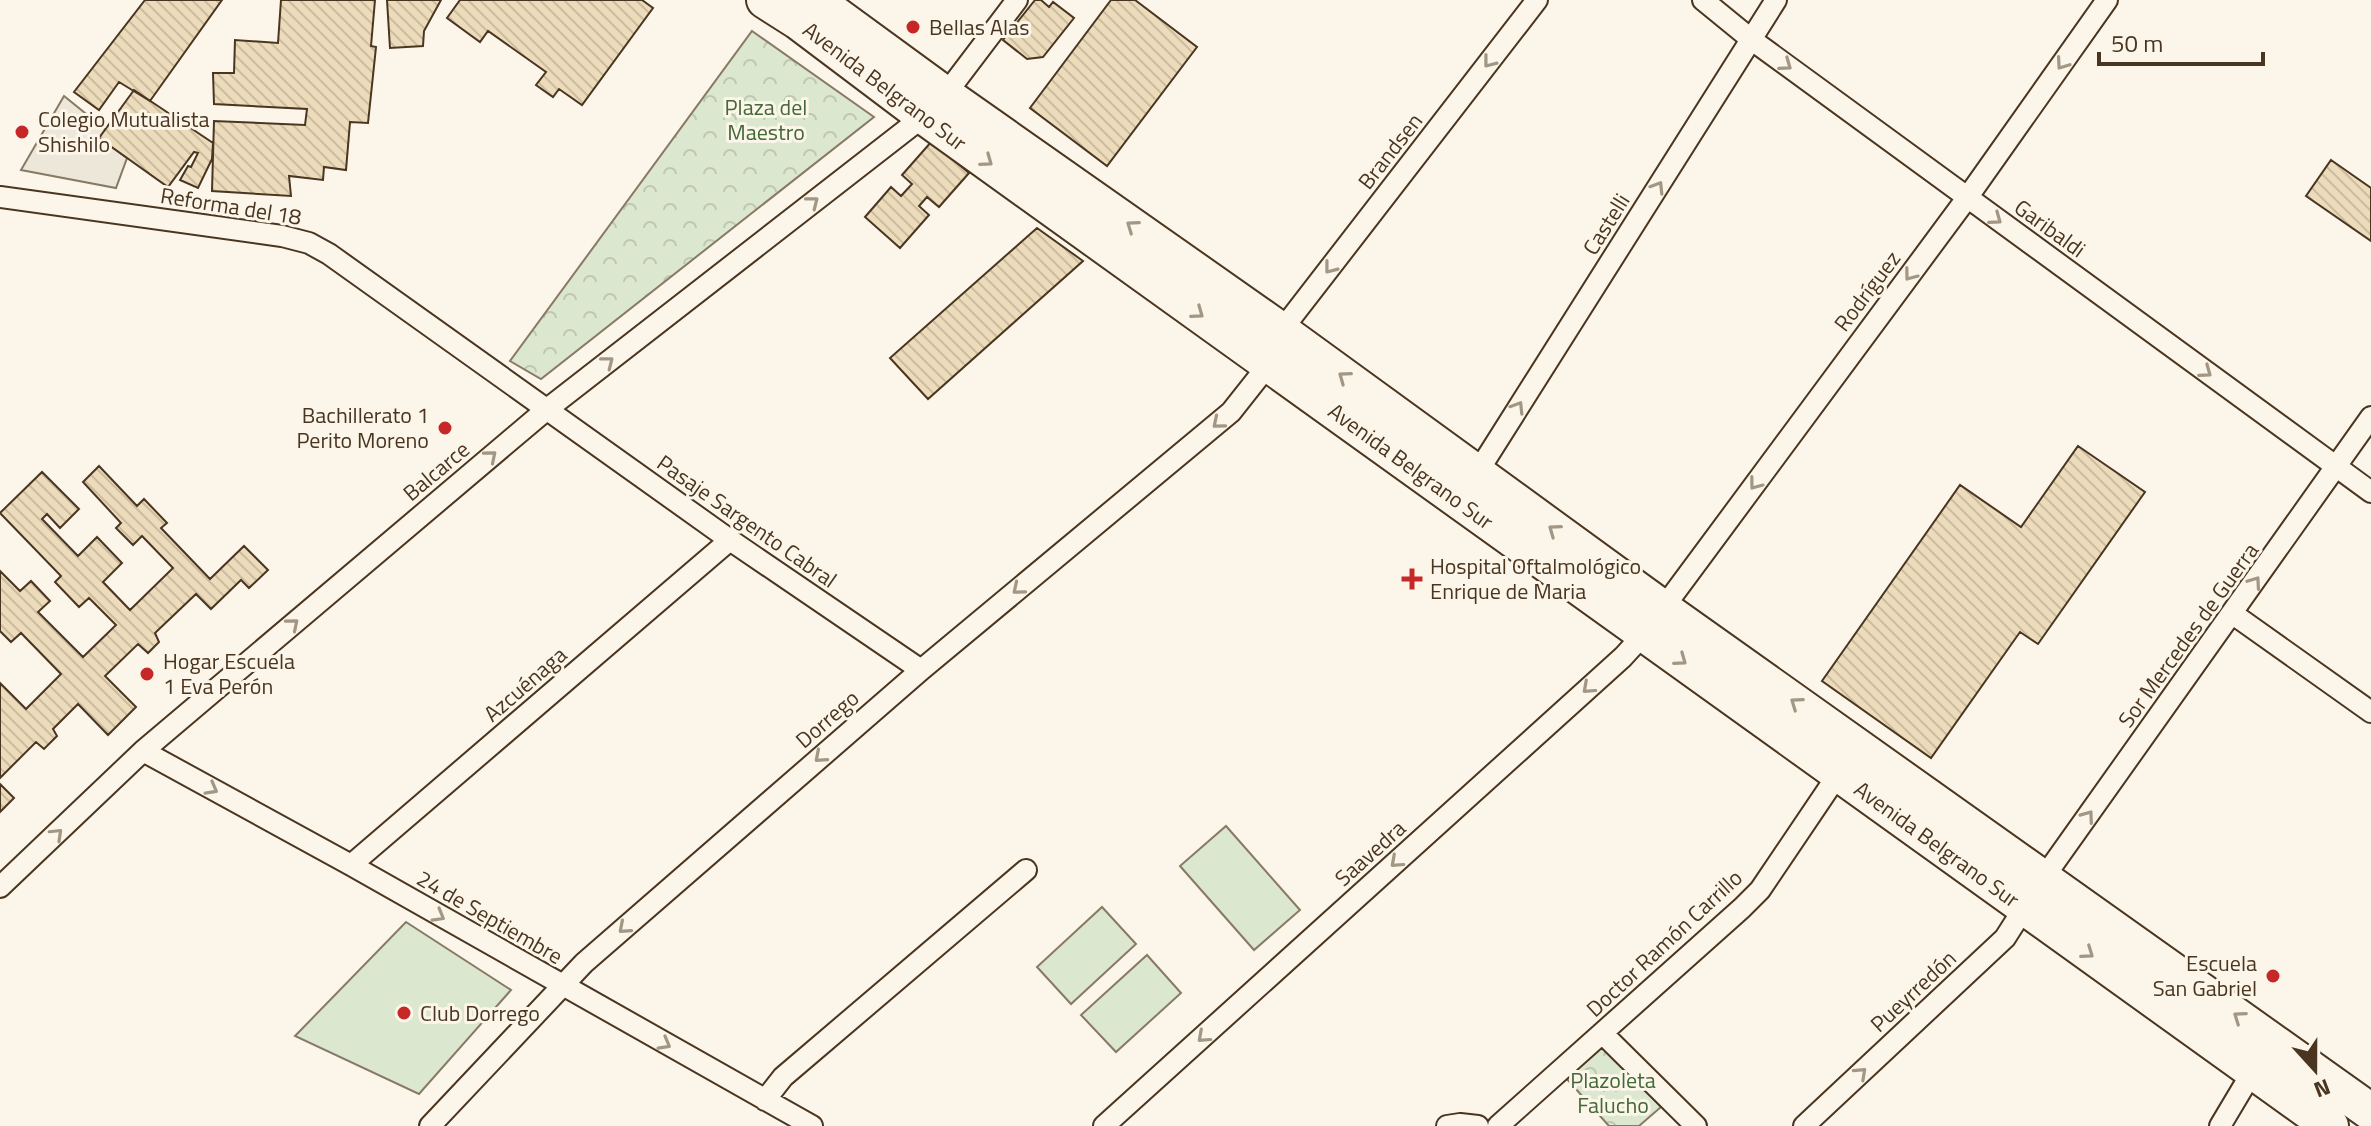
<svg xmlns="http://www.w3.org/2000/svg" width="2371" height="1126" font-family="'Titillium Web',sans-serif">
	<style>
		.park { fill: url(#park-crowns); stroke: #887966; stroke-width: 2 }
		.pitch { fill: #dce7d0; stroke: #887966; stroke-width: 2 }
		.parking { fill: #ede7d9; stroke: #887966; stroke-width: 2 }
		.building { fill: url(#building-back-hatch); stroke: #4a3520; stroke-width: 2 }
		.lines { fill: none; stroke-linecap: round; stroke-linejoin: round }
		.street-casing { stroke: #4a3520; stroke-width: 24 }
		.highway-casing { stroke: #4a3520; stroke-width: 40 }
		.street { stroke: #fbf6e9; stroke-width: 20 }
		.highway { stroke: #fbf6e9; stroke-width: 36 }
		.oneway { stroke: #a29684 }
		.poi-dot { fill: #c62828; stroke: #fbf6e9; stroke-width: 3 }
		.labels { text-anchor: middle; stroke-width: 6; stroke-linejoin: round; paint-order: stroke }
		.poi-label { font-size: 22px; fill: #4a3520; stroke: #fbf6e9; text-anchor: start }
		.street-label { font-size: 22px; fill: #4a3520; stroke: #fbf6e9 }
		.park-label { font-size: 22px; fill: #436837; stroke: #fbf6e9 }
	</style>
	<defs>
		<pattern id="park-crowns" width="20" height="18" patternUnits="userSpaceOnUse" patternTransform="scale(2)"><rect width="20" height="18" fill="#dce7d0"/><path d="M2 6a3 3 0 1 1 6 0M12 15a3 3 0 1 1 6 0" fill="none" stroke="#bec7b2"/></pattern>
		<pattern id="building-back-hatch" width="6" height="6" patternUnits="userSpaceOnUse" patternTransform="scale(2)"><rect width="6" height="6" fill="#ecdcbc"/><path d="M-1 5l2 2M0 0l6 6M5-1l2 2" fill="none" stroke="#ccbda1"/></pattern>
	</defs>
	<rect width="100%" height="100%" fill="#fbf6e9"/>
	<path class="park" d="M 752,31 L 874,117 L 541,379 L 510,361 Z
		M 1604,1044 L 1661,1107 L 1639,1126 L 1609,1126 L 1566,1078 Z"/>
	<path class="pitch" d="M 1226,826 L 1300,910 L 1254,950 L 1180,866 Z
		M 1102,907 L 1136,944 L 1071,1004 L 1037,967 Z
		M 406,922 L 511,990 L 419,1094 L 295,1036 Z
		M 1147,955 L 1181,993 L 1116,1052 L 1081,1015 Z"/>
	<path class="parking" d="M 64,96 L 106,130 L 100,138 L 127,158 L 116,188 L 21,170 Z"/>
	<path class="building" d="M 145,0 L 222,0 L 150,101 L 119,82 L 99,110 L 74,92 Z
		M 281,0 L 375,0 L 371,46 L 376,47 L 368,123 L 350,122 L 346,170 L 324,167 L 323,180 L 289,176 L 291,196 L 212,191 L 214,121 L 305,125 L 307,109 L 214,104 L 213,73 L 234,73 L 235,40 L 278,43 Z
		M 387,0 L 441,0 L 424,31 L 423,46 L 390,48 Z
		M 460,0 L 642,0 L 653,8 L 582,105 L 559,89 L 553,97 L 536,85 L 546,72 L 488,31 L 480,42 L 447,18 Z
		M 1035,0 L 1041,0 L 1049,7 L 1053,2 L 1074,18 L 1043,57 L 1027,59 L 1003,40 Z
		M 1111,0 L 1135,0 L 1197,47 L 1107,166 L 1030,108 Z
		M 134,90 L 213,143 L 212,159 L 198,188 L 180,180 L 188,166 L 191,167 L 198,153 L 194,152 L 168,187 L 99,138 Z
		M 932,141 L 969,173 L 939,207 L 927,197 L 919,206 L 929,215 L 900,248 L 865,217 L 891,187 L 901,196 L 912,184 L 902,175 Z
		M 2331,160 L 2371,188 L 2371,241 L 2306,196 Z
		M 1037,228 L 1083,261 L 928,399 L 890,358 Z
		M 2078,446 L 2145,492 L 2038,644 L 2020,632 L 1931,758 L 1822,681 L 1960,485 L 2021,527 Z
		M 99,466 L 137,506 L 144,499 L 167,523 L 161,528 L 210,579 L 244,546 L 268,570 L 249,588 L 241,580 L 211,609 L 196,594 L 155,633 L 159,642 L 148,653 L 138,644 L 105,676 L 136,707 L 108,735 L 78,704 L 53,729 L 57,736 L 44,749 L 36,742 L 0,778 L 0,683 L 26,709 L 61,674 L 21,633 L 11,642 L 0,631 L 0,571 L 20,591 L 31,581 L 50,601 L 38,612 L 83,657 L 116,625 L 89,598 L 79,607 L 55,582 L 61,576 L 0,513 L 42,472 L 79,509 L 60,528 L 47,514 L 42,519 L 78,556 L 97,537 L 122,563 L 103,582 L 130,610 L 173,568 L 142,536 L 133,545 L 116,528 L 121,523 L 83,482 Z
		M 0,784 L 14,798 L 0,812 Z"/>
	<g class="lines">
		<defs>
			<path id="street" d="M 1703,0 L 1752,40 L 2371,492
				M 0,197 L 282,236 L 309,243 L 329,254 L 730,540 L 921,670
				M 1281,331 L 1537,0
				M 1477,473 L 1776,0
				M 2233,614 L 2371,712
				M 143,751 L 351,865 L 812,1126
				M 351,865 L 730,540
				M 0,887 L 143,751 L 546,410 L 924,116 L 945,95 L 1017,0
				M 1602,1033 L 1696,1126
				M 765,1100 L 783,1077 L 1026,870
				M 430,1126 L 584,963 L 921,670 L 1231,412 L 1269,364
				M 1104,1126 L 1623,657 L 1644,634 L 1967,198 L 2107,0
				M 1447,1126 L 1460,1124 L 1478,1126
				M 1498,1126 L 1742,908 L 1760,890 L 1839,773
				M 1804,1126 L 2005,938 L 2042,880 L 2371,417
				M 2220,1126 L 2257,1064"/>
			<path id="highway" d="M 765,0 L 798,21 L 924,116 L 2330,1126
				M 815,0 L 945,95 L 1281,331 L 1663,609 L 2371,1112"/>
		</defs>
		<use href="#street" class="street-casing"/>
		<use href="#highway" class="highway-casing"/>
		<use href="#street" class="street"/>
		<use href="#highway" class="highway"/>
	</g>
	<defs><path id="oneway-chevron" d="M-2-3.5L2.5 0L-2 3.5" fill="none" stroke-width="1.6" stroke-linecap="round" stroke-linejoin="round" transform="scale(2)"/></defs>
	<g class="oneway">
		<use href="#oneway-chevron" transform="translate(1489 62) rotate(128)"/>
		<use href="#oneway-chevron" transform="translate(2062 64) rotate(125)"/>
		<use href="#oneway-chevron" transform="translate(1786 65) rotate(36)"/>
		<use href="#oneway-chevron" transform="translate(987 161) rotate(36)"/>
		<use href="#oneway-chevron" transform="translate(1658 187) rotate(-58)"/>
		<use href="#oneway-chevron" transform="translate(813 202) rotate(-38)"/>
		<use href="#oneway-chevron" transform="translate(1996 219) rotate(36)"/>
		<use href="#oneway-chevron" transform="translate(1132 226) rotate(-145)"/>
		<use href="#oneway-chevron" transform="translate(1330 268) rotate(128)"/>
		<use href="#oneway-chevron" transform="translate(1910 275) rotate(127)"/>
		<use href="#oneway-chevron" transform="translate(1198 313) rotate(36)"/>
		<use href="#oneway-chevron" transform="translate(608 362) rotate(-38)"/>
		<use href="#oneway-chevron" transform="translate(2206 372) rotate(36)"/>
		<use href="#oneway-chevron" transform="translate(1344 377) rotate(-144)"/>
		<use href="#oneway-chevron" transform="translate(1518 407) rotate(-58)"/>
		<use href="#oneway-chevron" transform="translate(1218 423) rotate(140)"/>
		<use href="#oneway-chevron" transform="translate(491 456) rotate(-40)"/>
		<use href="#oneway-chevron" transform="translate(1755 484) rotate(127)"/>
		<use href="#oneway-chevron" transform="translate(1554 530) rotate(-144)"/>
		<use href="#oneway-chevron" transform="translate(2255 582) rotate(-55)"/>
		<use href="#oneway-chevron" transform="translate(1018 589) rotate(140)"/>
		<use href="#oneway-chevron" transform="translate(293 624) rotate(-40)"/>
		<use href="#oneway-chevron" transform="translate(1681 660) rotate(36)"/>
		<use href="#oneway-chevron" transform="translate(1588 688) rotate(138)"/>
		<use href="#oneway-chevron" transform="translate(1796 703) rotate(-145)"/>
		<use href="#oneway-chevron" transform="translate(820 757) rotate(139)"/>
		<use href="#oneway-chevron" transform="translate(212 789) rotate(29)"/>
		<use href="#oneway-chevron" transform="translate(2088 816) rotate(-54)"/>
		<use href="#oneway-chevron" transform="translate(57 834) rotate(-44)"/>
		<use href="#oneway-chevron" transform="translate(1396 862) rotate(138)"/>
		<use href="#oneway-chevron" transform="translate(439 916) rotate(30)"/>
		<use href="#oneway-chevron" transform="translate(624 928) rotate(139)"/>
		<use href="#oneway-chevron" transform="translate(2088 953) rotate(35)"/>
		<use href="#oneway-chevron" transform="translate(2239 1017) rotate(-145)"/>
		<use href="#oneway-chevron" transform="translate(1203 1037) rotate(138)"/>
		<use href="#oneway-chevron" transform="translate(665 1044) rotate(29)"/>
		<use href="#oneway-chevron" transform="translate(1861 1073) rotate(-43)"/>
	</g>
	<g class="poi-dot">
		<circle cx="913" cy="27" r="8"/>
		<circle cx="22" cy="132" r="8"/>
		<circle cx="445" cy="428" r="8"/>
		<path d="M1408 567h8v8h8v8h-8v8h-8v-8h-8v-8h8z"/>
		<circle cx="147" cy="674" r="8"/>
		<circle cx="2273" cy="976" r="8"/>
		<circle cx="404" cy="1013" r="8"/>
	</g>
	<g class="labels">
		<g class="poi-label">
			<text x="929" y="35">Bellas Alas</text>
			<text x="38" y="127">Colegio Mutualista<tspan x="38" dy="25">Shishilo</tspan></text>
			<text x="429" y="423" text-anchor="end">Bachillerato 1<tspan x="429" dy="25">Perito Moreno</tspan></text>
			<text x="1430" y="574">Hospital Oftalmológico<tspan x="1430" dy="25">Enrique de Maria</tspan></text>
			<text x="163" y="669">Hogar Escuela<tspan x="163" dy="25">1 Eva Perón</tspan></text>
			<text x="2257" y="971" text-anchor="end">Escuela<tspan x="2257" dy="25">San Gabriel</tspan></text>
			<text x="420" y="1021">Club Dorrego</text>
		</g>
		<g class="street-label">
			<text transform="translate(885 86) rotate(37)" y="8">Avenida Belgrano Sur</text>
			<text transform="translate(1390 151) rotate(-52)" y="8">Brandsen</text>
			<text transform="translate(231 206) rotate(9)" y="8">Reforma del 18</text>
			<text transform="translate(1606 224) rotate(-58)" y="8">Castelli</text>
			<text transform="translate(2050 228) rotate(36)" y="8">Garibaldi</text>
			<text transform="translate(1867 291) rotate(-53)" y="8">Rodríguez</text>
			<text transform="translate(1411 466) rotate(36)" y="8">Avenida Belgrano Sur</text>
			<text transform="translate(436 471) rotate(-40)" y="8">Balcarce</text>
			<text transform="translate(747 521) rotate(35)" y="8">Pasaje Sargento Cabral</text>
			<text transform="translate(2188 635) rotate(-54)" y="8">Sor Mercedes de Guerra</text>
			<text transform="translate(525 684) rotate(-41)" y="8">Azcuénaga</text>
			<text transform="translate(827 719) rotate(-41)" y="8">Dorrego</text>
			<text transform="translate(1937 844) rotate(36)" y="8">Avenida Belgrano Sur</text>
			<text transform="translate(1370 853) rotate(-42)" y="8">Saavedra</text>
			<text transform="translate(490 917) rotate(30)" y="8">24 de Septiembre</text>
			<text transform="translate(1664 943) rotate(-43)" y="8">Doctor Ramón Carrillo</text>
			<text transform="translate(1913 991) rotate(-43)" y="8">Pueyrredón</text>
		</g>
		<g class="park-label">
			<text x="766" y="115">Plaza del<tspan x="766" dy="25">Maestro</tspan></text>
			<text x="1613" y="1088">Plazoleta<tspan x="1613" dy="25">Falucho</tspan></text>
		</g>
	</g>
	<g transform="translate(2315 1070) rotate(159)" stroke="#fbf6e9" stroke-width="6" paint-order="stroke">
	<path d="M0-6L14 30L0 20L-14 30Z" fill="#4a3520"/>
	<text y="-12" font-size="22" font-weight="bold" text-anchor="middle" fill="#4a3520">N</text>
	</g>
	<path d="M2099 52v12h164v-12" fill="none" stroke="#4a3520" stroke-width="4"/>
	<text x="2111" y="52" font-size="24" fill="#4a3520" stroke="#fbf6e9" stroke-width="6" paint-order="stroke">50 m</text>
</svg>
